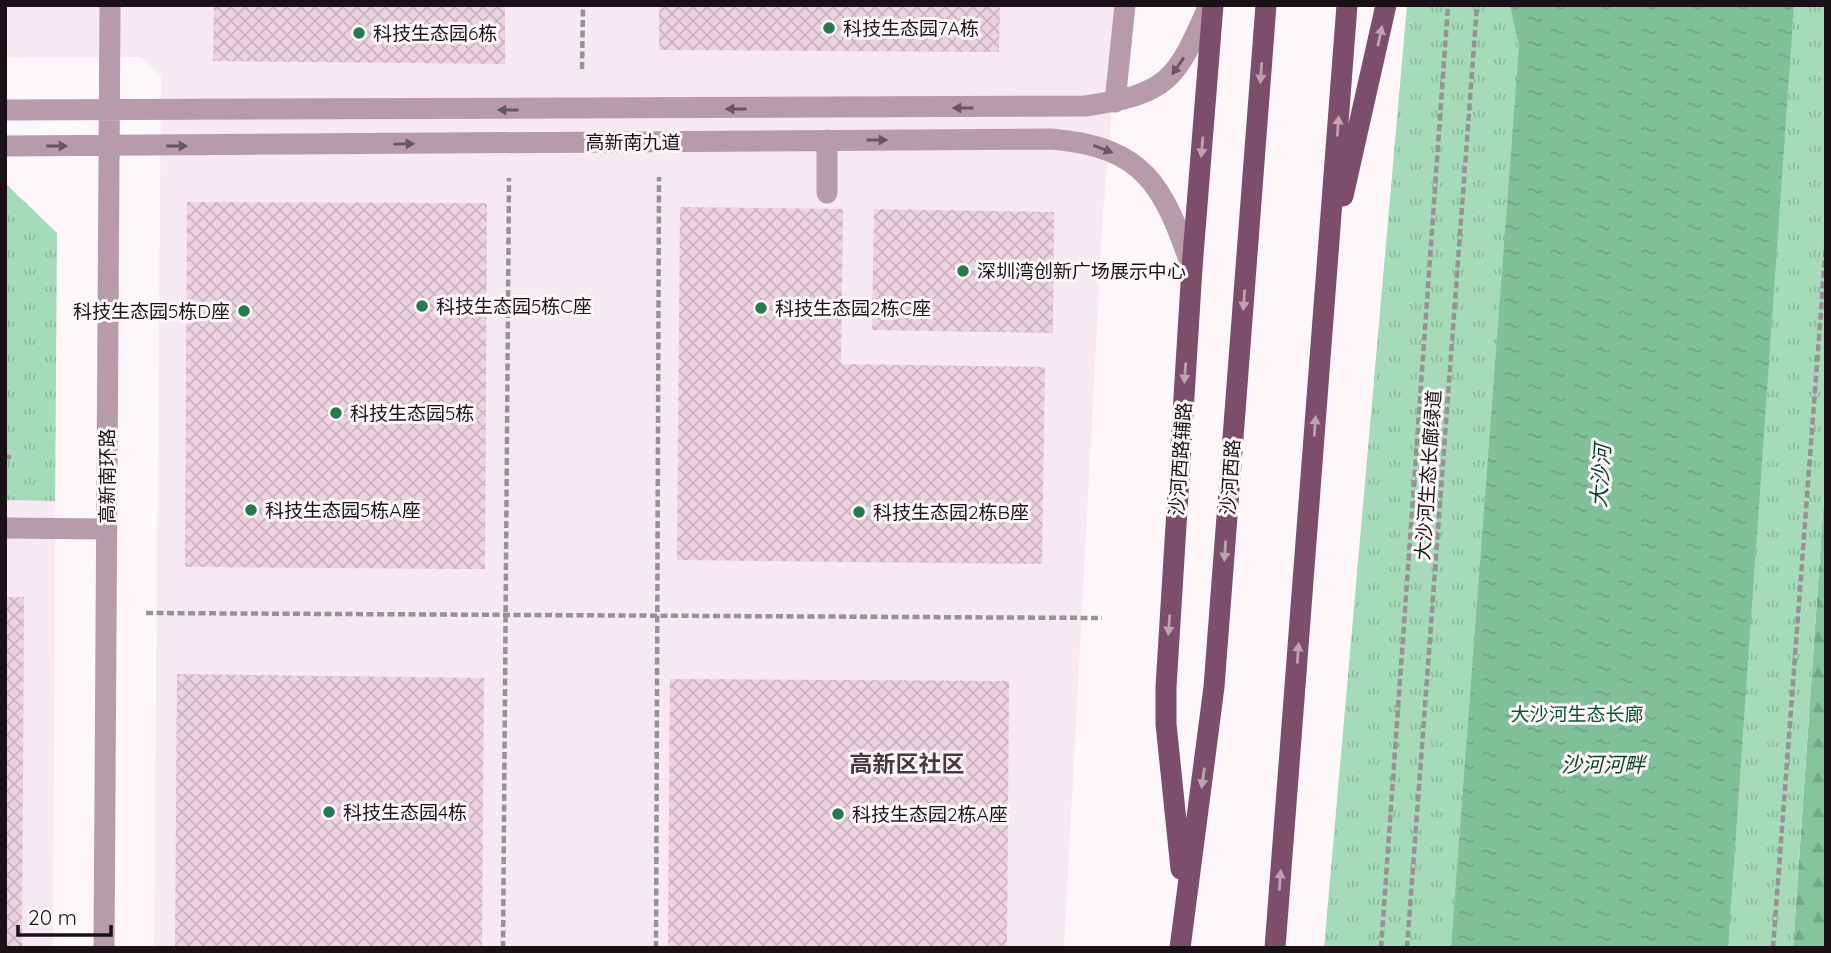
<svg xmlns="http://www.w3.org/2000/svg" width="1831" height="953" font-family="Quicksand,'Noto Sans SC',sans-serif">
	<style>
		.built { fill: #f6e9f1 }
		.forest { fill: url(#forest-firs) }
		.park { fill: url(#park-tufts) }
		.water { fill: url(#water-ripples) }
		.building { fill: url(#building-cross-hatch) }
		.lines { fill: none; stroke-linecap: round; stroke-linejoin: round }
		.path { stroke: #999195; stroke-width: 4.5; stroke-dasharray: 7 3.5; stroke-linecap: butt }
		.minor { stroke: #b79bab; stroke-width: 21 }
		.major { stroke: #7d4e6b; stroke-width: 21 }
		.oneway { fill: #bda2b2 }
		.oneway2 { fill: #685660 }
		.poi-dot { fill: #247b4f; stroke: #fdf7fa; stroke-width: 2.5 }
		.labels { text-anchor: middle; stroke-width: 6; stroke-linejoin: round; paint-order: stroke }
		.poi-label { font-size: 19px; fill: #1a1116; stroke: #fdf7fa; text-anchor: start }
		.street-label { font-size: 19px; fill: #1a1116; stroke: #fdf7fa }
		.park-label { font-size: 19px; fill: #035632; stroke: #fdf7fa }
		.water-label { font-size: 21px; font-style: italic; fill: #0b3f26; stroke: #fdf7fa }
		.quarter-label { font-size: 23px; font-weight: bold; fill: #4b3642; stroke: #fdf7fa }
	</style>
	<defs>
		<pattern id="forest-firs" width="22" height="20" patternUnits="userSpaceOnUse" patternTransform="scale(1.75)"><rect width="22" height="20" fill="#85c59d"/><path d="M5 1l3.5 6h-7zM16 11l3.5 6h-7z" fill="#72a886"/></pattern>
		<pattern id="park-tufts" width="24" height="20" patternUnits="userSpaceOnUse" patternTransform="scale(1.75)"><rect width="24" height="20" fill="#a5dbb9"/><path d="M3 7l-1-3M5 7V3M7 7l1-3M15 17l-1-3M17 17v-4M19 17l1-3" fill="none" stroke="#8dbb9e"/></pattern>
		<pattern id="water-ripples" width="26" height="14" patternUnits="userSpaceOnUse" patternTransform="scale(1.75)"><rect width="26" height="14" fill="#81c19a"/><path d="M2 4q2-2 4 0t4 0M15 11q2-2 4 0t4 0" fill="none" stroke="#6fa584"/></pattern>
		<pattern id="building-cross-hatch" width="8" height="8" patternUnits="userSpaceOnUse" patternTransform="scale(1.75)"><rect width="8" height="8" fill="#edd2e1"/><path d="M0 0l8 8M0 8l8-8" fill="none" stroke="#cbb3c0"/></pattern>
	</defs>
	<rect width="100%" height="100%" fill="#fdf7fa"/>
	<path class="built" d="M 5,5 L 1121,5 L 1103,214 L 1064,948 L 154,948 L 161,76 L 141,57 L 5,58 Z
		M 5,183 L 57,233 L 53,948 L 5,948 Z"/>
	<path class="forest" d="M 1826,468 L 1826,948 L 1793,948 Z"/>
	<path class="park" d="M 1407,5 L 1826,5 L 1826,468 L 1793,948 L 1324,948 Z
		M 5,183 L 57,233 L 55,501 L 5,500 Z"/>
	<path class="water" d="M 1510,5 L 1794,5 L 1728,948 L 1451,948 L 1519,46 Z"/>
	<path class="building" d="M 214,5 L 505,5 L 505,64 L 213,61 Z
		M 659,5 L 1000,5 L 999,52 L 659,50 Z
		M 187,202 L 487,203 L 485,569 L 185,567 Z
		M 680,207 L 843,209 L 841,364 L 1045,367 L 1042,564 L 677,560 Z
		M 874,209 L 1054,212 L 1053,333 L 872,330 Z
		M 5,597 L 24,597 L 22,948 L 5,948 Z
		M 177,674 L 484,678 L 482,948 L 175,946 Z
		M 670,679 L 1009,681 L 1007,948 L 668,948 Z"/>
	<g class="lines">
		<path class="path" d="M 582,69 L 583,5
			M 5,457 L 11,457
			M 146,613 L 1102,618
			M 503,948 L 509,178
			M 656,948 L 659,177
			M 1381,948 L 1448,5
			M 1407,948 L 1477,5
			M 1773,948 L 1826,244"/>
		<path class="minor" d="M 1115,102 L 1125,5
			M 5,110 L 1085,106 C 1169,94 1176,80 1209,5
			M 827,140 L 827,193
			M 5,146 L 1051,139 C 1146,147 1163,186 1192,268
			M 5,528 L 107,529
			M 104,948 L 110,5"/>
		<path class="major" d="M 1343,196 L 1386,5
			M 1181,869 L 1166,724 L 1166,687 L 1192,268 L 1213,5
			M 1180,948 L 1214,687 L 1266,5
			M 1275,948 L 1347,5"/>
	</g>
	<defs><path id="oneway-solid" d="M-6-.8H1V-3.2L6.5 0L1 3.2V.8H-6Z" transform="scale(1.75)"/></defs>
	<g class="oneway">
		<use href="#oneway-solid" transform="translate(1380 36) rotate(-78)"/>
		<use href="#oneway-solid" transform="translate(1261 73) rotate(94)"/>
		<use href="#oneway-solid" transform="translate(1338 126) rotate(-86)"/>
		<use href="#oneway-solid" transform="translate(1202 147) rotate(95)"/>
		<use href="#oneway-solid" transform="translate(1244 300) rotate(94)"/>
		<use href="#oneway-solid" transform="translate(1185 373) rotate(94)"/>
		<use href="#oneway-solid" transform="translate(1315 426) rotate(-86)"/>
		<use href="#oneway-solid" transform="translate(1225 551) rotate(94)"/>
		<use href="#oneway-solid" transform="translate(1169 625) rotate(94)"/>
		<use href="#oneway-solid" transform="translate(1298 653) rotate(-86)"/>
		<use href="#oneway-solid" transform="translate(1203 778) rotate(98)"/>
		<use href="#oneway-solid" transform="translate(1280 880) rotate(-86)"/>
	</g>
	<g class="oneway2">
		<use href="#oneway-solid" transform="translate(1178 66) rotate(125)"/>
		<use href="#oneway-solid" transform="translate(963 108) rotate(180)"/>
		<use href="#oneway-solid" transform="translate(736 109) rotate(180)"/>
		<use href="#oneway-solid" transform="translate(508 110) rotate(180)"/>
		<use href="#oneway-solid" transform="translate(877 140)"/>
		<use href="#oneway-solid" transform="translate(404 144) rotate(-1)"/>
		<use href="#oneway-solid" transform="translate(57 146)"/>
		<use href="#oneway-solid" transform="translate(177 146)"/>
		<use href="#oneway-solid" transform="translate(1103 149) rotate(21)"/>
	</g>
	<g class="poi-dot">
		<circle cx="829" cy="28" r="7"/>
		<circle cx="359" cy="33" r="7"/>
		<circle cx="963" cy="271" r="7"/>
		<circle cx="422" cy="306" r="7"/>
		<circle cx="761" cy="308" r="7"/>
		<circle cx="244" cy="311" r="7"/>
		<circle cx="336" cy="413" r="7"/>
		<circle cx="251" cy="510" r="7"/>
		<circle cx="859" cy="512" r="7"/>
		<circle cx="329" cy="812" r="7"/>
		<circle cx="838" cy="814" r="7"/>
	</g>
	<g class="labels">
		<g class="poi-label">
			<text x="843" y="35">科技生态园7A栋</text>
			<text x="373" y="40">科技生态园6栋</text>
			<text x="977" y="278">深圳湾创新广场展示中心</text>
			<text x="436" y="313">科技生态园5栋C座</text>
			<text x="775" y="315">科技生态园2栋C座</text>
			<text x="230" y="318" text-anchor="end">科技生态园5栋D座</text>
			<text x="350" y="420">科技生态园5栋</text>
			<text x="265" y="517">科技生态园5栋A座</text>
			<text x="873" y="519">科技生态园2栋B座</text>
			<text x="343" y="819">科技生态园4栋</text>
			<text x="852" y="821">科技生态园2栋A座</text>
		</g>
		<g class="street-label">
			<text x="633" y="149">高新南九道</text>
			<text transform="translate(1180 459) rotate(-86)" y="7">沙河西路辅路</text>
			<text transform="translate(1428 475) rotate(-86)" y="7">大沙河生态长廊绿道</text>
			<text transform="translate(107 476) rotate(-90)" y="7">高新南环路</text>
			<text transform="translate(1230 477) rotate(-86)" y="7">沙河西路</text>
		</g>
		<g class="park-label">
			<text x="1577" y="721">大沙河生态长廊</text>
		</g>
		<g class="water-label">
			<text transform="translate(1601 476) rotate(-86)" y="7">大沙河</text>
			<text x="1603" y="772">沙河河畔</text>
		</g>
		<g class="quarter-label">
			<text x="907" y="772">高新区社区</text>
		</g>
	</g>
	<rect width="1831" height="953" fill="none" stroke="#1a1116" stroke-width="14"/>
	<path d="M18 925v10h93v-10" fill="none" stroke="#1a1116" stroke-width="3.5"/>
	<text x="28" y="925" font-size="21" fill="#1a1116" stroke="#fdf7fa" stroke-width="5" paint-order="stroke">20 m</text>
</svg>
